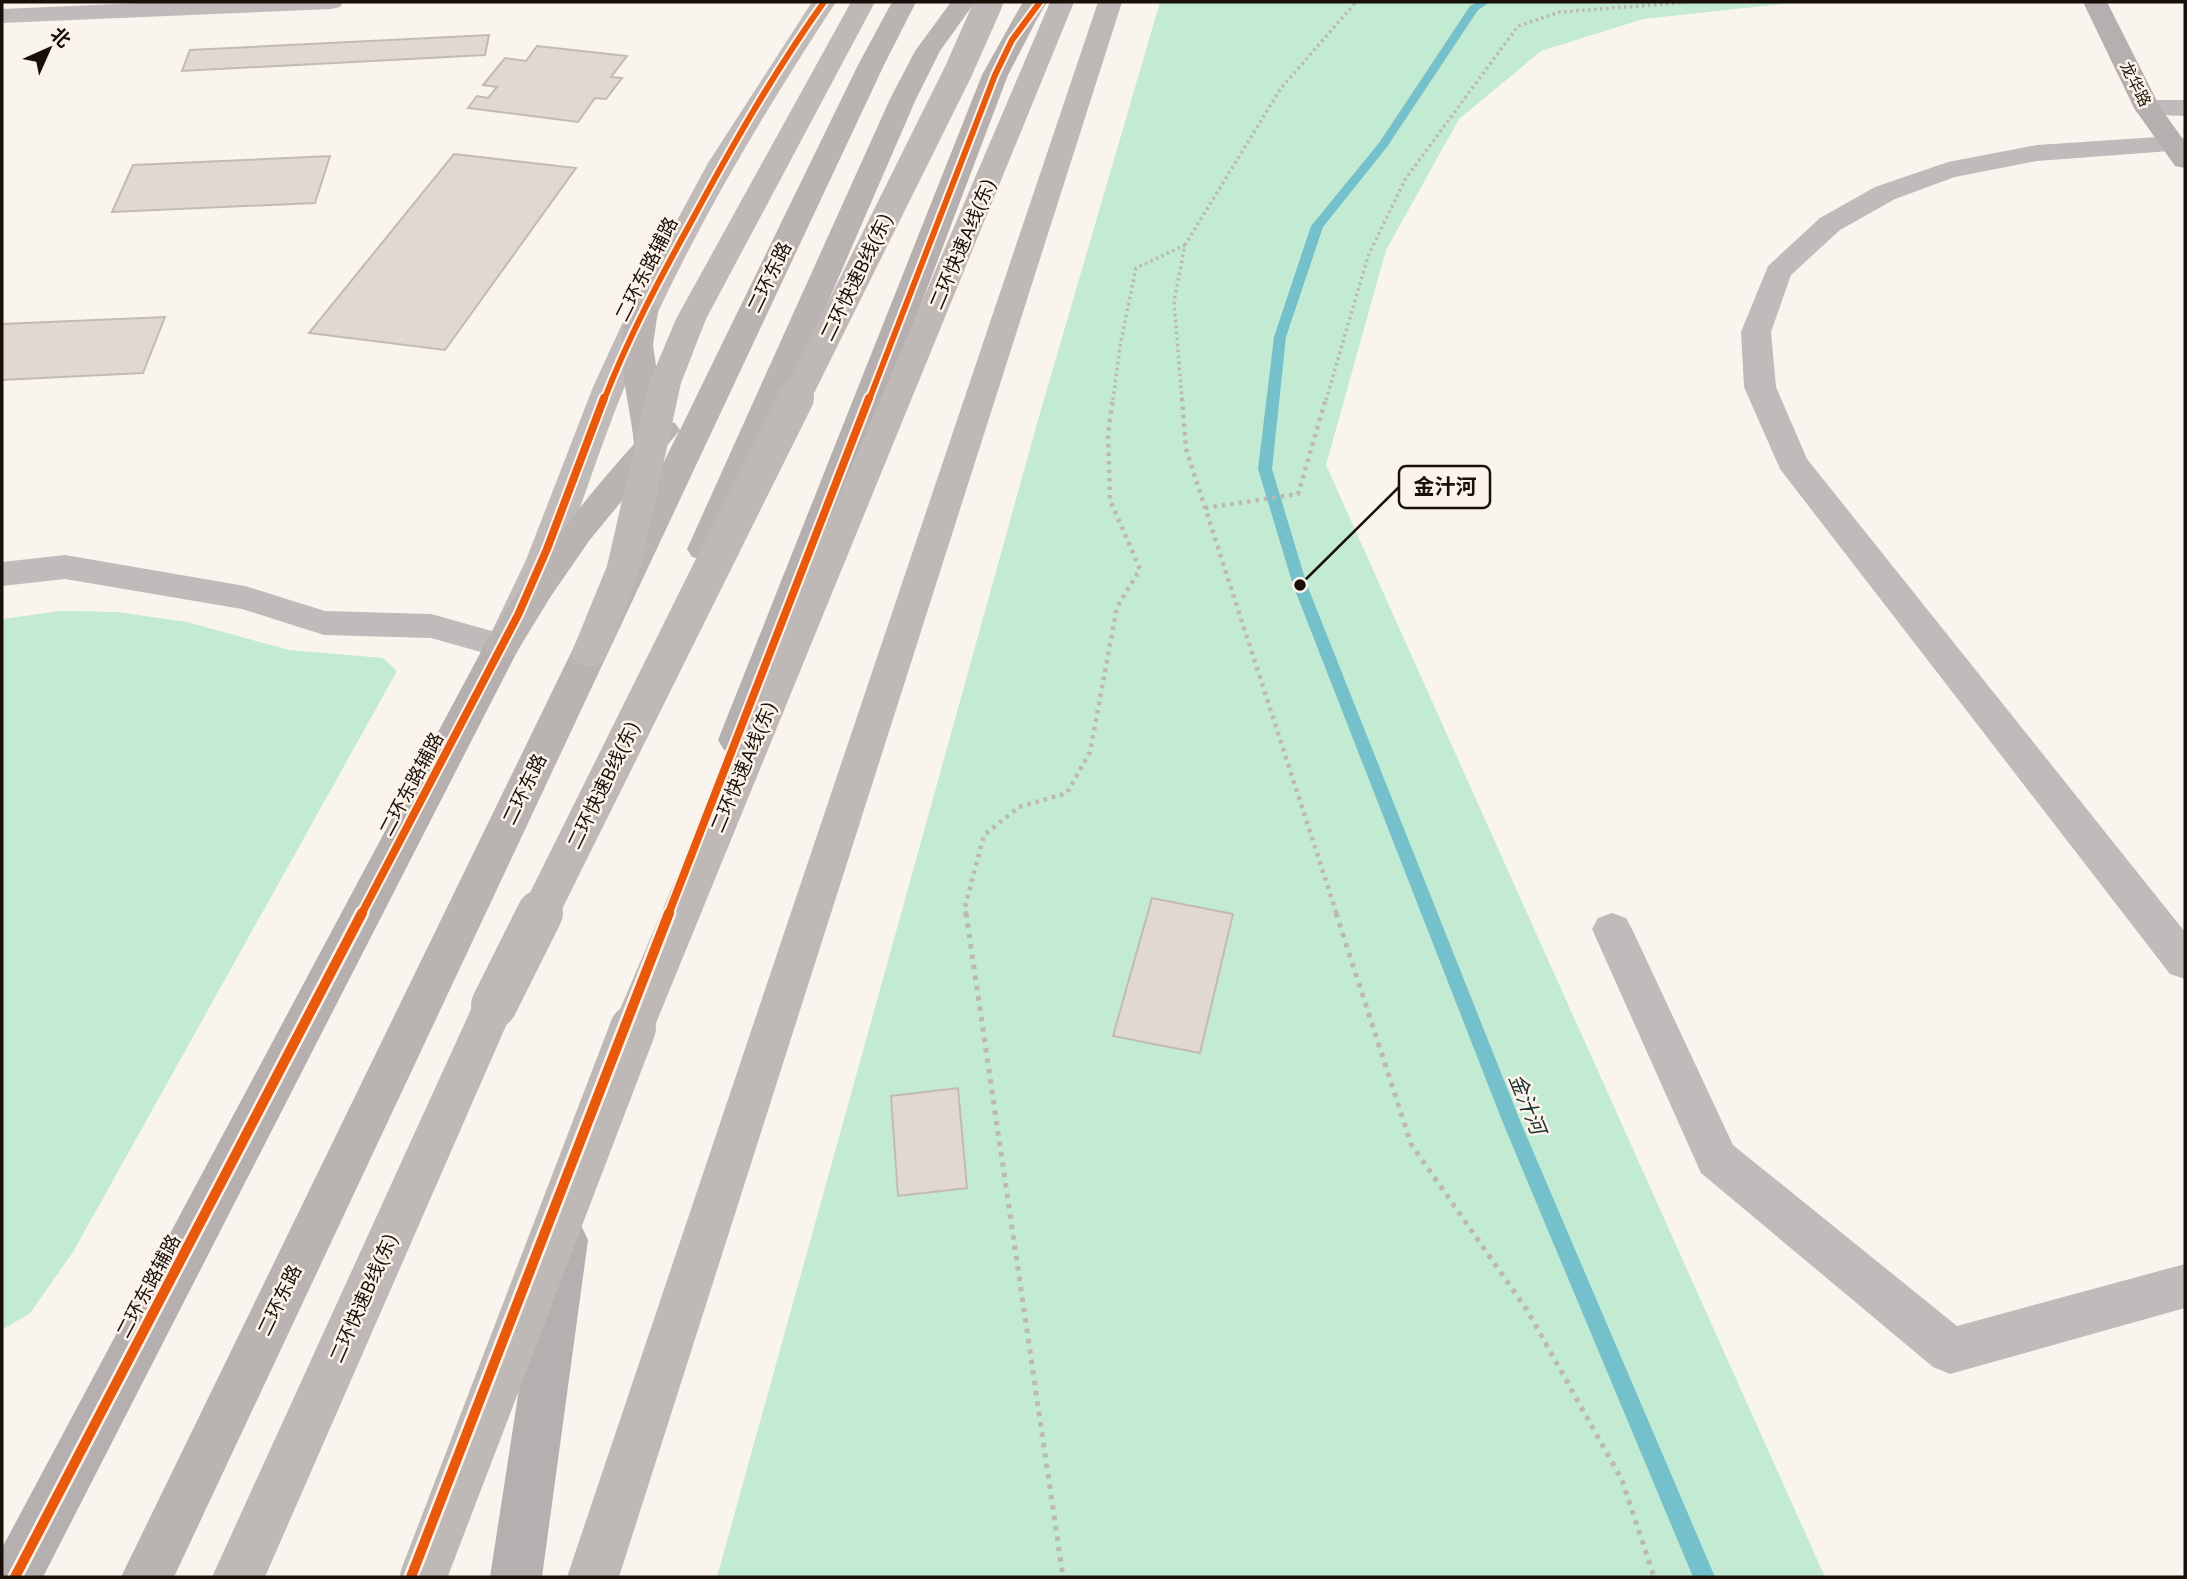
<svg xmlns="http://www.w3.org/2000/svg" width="2187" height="1579" font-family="Roboto,'Noto Sans SC',sans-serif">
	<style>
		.green { fill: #c3ead3 }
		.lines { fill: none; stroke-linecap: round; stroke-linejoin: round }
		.stream { fill: #75c1cb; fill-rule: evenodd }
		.building { fill: #e1d7d3; stroke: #c3bab6; stroke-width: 2 }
		.path-far2 { stroke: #bdb8b7; stroke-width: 3.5; stroke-dasharray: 2.5 3.5; stroke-linecap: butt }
		.path-far1 { stroke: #bdb8b7; stroke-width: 4.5; stroke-dasharray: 3.5 5; stroke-linecap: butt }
		.path { stroke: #bdb8b7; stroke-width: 5; stroke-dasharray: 4.5 6; stroke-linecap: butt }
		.street { fill: #c0bbba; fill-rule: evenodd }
		.secondary { fill: #b6afaf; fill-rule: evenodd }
		.primary { fill: #b9b3b2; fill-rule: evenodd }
		.highway { fill: #beb8b6; fill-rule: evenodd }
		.highway-bridge-far2 { stroke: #beb8b6; stroke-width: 28 }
		.highway-bridge-far1 { stroke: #beb8b6; stroke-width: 36 }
		.highway-bridge { stroke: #beb8b6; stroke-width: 46 }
		.cycleway-far2-casing { stroke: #fef3ea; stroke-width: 10 }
		.cycleway-far1-casing { stroke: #fef3ea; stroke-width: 12 }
		.cycleway-casing { stroke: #fef3ea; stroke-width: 15 }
		.cycleway-far2 { stroke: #e8590c; stroke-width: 6 }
		.cycleway-far1 { stroke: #e8590c; stroke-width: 8 }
		.cycleway { stroke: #e8590c; stroke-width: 10 }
		.labels { text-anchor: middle; stroke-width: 5; stroke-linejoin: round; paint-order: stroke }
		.far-street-label { font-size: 16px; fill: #191009; stroke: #fef3ea }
		.street-label { font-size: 19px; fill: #191009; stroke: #fef3ea }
		.water-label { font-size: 21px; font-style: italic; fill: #1a3236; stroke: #fef3ea }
		.leader { fill: none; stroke: #191009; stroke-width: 2.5 }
		.callout-dot { fill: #191009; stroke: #fef3ea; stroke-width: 2.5 }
		.callout { fill: #fef3ea; stroke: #191009; stroke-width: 2.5 }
		.callout-label { font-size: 21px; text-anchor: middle; font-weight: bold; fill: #191009 }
	</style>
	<rect width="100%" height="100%" fill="#faf4ee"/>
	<path class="green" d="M 1160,2 L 1801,2 L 1643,19 L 1541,51 L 1459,119 L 1386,250 L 1326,465 L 1825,1577 L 717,1577 L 1038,420 Z
		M 61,611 L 117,612 L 187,622 L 289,650 L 383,658 L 397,671 L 73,1252 L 30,1313 L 2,1330 L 2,619 Z"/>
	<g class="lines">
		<path class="stream" d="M 1478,2 L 1490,2 L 1478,10 L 1387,147 L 1323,227 L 1286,337 L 1272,469 L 1307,585 L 1521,1123 L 1715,1577 L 1693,1577 L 1503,1123 L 1293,585 L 1258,469 L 1274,337 L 1311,226 L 1379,143 L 1470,6 Z"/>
	</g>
	<path class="building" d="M 489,35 L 485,55 L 182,71 L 190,50 Z
		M 537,46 L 627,56 L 611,77 L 622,78 L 606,99 L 595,98 L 578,122 L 468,108 L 477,96 L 488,98 L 497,87 L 483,85 L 505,58 L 526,61 Z
		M 454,154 L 576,168 L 445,350 L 309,333 Z
		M 330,156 L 315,203 L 112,212 L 133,165 Z
		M 165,317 L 143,373 L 2,380 L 2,324 Z
		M 1152,898 L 1233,914 L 1200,1053 L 1113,1036 Z
		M 958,1088 L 967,1188 L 898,1196 L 891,1096 Z"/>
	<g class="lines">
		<path class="path-far2" d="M 1113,400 L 1120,346 L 1136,268 L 1185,245
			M 1182,400 L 1174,301 L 1185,245 L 1281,88 L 1356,2
			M 1326,400 L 1368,256 L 1406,178 L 1518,26 L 1560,12 L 1691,2"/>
		<path class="path-far1" d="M 1182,398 L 1186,449 L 1337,915
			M 1205,508 L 1298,494 L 1326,398
			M 966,915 L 965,907 L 984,835 L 1019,807 L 1067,793 L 1090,752 L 1117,607 L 1140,569 L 1110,500 L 1108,433 L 1113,398"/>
		<path class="path" d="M 966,913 L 1063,1577
			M 1336,913 L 1411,1144 L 1527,1310 L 1622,1480 L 1654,1577"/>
		<path class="street" d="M 164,2 L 343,2 L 340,7 L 331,9 L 2,23 L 2,9 Z
			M 812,2 L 836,2 C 756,124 681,251 625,386 C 588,475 564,572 515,655 L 502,658 L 431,638 L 324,635 L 242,609 L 65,579 L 2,586 L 2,562 L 65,555 L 245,586 L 325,611 L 431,614 L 492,631 L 526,560 L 593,387 L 628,311 L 708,163 Z
			M 2147,100 L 2185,100 L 2185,116 L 2138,114 L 2134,108 L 2138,102 Z
			M 2173,136 L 2183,138 L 2185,142 L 2183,150 L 2037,161 L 1955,177 L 1895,199 L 1840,230 L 1791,275 L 1771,332 L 1776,387 L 1807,459 L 2185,932 L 2185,979 L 2170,974 L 1780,469 L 1744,387 L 1741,332 L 1768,266 L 1820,218 L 1875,187 L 1948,162 L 2037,145 Z
			M 1612,913 L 1626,918 L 1632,929 L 1733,1145 L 1957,1326 L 2185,1264 L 2185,1308 L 1950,1374 L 1933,1367 L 1701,1173 L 1592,929 L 1598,918 Z"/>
		<path class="secondary" d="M 2083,2 L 2107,2 L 2160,107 L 2185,142 L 2185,168 L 2175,166 L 2134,108 Z
			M 1023,16 L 1032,18 L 1035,23 L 1008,75 L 756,740 L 750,750 L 737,754 L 724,750 L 718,740 L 982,75 L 1011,23 L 1014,18 Z
			M 502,634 L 515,637 L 520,646 L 43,1577 L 2,1577 L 2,1548 L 484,646 L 489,637 Z
			M 565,1219 L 581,1225 L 588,1240 L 542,1577 L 490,1577 L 542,1240 L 549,1225 Z"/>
		<path class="primary" d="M 892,2 L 916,2 L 884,65 L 174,1577 L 121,1577 L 679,431 L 589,541 L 551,596 L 515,655 L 502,658 L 489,655 L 484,646 C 527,574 577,507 634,444 C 631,405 609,339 632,305 L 643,302 L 654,305 L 658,311 L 653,345 L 664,420 L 675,423 L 680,430 L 858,65 Z
			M 951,2 L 975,2 L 940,51 L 916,99 L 721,549 L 716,557 L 704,560 L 692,557 L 687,549 L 890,99 L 915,51 Z
			M 1023,2 L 1047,2 L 1032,28 L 1023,30 L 1014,28 L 1011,23 Z"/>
		<path class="highway" d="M 851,2 L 875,2 L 706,319 L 681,383 L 641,566 L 607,654 L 602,663 L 589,667 L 576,663 L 571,654 L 607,566 L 649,383 L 676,319 Z
			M 1050,2 L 1074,2 L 654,1028 L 648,1040 L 633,1046 L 618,1040 L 612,1028 Z
			M 1098,2 L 1122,2 L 619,1577 L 567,1577 Z
			M 494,988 L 509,993 L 515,1005 L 265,1577 L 212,1577 L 473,1005 L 479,993 Z"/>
		<path class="highway-bridge-far2" d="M 795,400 L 958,72 L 989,2"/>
		<path class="highway-bridge-far1" d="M 539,915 L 796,398"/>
		<path class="highway-bridge" d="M 494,1005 L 540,913
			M 423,1577 L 633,1028"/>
		<defs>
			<path id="cycleway-far2" d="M 604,400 C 628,338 659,280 691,222 C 732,146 774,72 824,2
				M 869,400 L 995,75 L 1012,40 L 1040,2"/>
			<path id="cycleway-far1" d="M 361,915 L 518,615 L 547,549 L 604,398
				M 668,915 L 869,398"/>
			<path id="cycleway" d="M 15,1577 L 362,913
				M 411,1577 L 669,913"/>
		</defs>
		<use href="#cycleway-far2" class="cycleway-far2-casing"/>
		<use href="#cycleway-far1" class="cycleway-far1-casing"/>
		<use href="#cycleway" class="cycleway-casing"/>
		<use href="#cycleway-far2" class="cycleway-far2"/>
		<use href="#cycleway-far1" class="cycleway-far1"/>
		<use href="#cycleway" class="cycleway"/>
	</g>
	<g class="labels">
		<g class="far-street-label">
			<text transform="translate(2136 84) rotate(63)" y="6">龙华路</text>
		</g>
		<g class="street-label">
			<text transform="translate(962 244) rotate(-67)" y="7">二环快速A线(东)</text>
			<text transform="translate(646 269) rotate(-63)" y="7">二环东路辅路</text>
			<text transform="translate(769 277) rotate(-64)" y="7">二环东路</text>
			<text transform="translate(856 277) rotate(-64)" y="7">二环快速B线(东)</text>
			<text transform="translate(743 767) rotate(-67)" y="7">二环快速A线(东)</text>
			<text transform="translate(411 784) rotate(-62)" y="7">二环东路辅路</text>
			<text transform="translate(603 785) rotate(-64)" y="7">二环快速B线(东)</text>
			<text transform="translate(524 789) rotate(-64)" y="7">二环东路</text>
			<text transform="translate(148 1286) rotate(-62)" y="7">二环东路辅路</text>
			<text transform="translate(363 1298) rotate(-66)" y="7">二环快速B线(东)</text>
			<text transform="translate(279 1300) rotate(-64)" y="7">二环东路</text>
		</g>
		<g class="water-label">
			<text transform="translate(1527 1104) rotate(68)" y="7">金汁河</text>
		</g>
	</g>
	<path class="leader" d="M1300 585L1399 487"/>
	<circle class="callout-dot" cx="1300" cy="585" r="7"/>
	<rect class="callout" x="1399" y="466" width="91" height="42" rx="7"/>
	<g class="callout-label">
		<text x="1445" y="494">金汁河</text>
	</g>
	<rect width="2187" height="1579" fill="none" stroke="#191009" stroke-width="7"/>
	<g transform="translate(49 49) rotate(45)" stroke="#fef3ea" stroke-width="5" paint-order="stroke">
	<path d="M0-5L12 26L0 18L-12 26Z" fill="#191009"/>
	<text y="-10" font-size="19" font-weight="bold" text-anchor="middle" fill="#191009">北</text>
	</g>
</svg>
